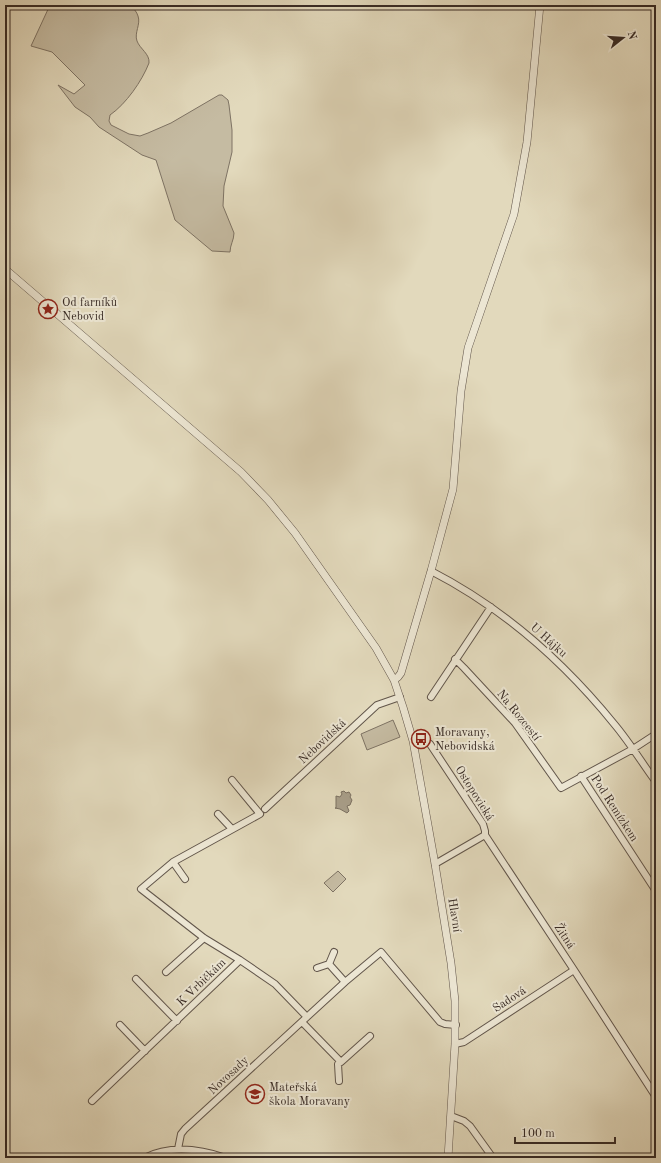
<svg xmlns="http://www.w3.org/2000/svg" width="661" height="1163" font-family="'Old Standard TT',serif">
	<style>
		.green { fill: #c5bba2; stroke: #7e7364 }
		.water { fill: #a89e89; stroke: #7b7061 }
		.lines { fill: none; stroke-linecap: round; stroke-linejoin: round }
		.minor-casing { stroke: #62564b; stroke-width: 8 }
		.tertiary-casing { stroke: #62564b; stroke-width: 8 }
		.minor { stroke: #ece6d3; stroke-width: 6 }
		.tertiary { stroke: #ece6d3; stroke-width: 7 }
		.labels { text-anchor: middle; stroke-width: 4; stroke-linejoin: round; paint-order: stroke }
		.poi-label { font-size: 12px; fill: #382b25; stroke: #ece6d3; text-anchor: start }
		.street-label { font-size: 12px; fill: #382b25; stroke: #ece6d3 }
	</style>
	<rect width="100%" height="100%" fill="#e2d9bc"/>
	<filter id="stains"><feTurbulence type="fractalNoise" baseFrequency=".005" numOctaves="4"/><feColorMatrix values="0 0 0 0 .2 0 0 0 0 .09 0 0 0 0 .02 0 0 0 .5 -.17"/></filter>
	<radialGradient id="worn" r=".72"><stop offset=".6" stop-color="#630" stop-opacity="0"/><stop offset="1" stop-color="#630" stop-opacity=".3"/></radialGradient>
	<path class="green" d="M 50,5 L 131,5 C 133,8 137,12 138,16 C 141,24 134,33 137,41 C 140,49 150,54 149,63 C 142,81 126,104 110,115 L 109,121 L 111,125 L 129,134 L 140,136 L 148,133 L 171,123 L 219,95 L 222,95 L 228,100 L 229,105 L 232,130 L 232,152 L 224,186 L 223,206 L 234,233 C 234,240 230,245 230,252 L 212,251 L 175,220 L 156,160 L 142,155 L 99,127 L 90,117 L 75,107 L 58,85 L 74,94 L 85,85 L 52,52 L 31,46 Z
		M 393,720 L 400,737 L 367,750 L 361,734 Z
		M 338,871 L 346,879 L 333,892 L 324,883 Z"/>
	<path class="water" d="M 344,791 L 346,793 L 349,792 L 351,795 L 350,797 L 352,800 L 350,805 L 347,806 L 349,811 L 347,813 L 340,809 L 335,808 L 336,808 L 336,796 L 340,797 L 342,794 L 341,792 Z"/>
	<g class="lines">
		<defs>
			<path id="minor" d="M 431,571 C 503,608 564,662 615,725 C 630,743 642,763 656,782
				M 455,659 L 464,668 L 515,723 L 561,788 L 633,749 L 656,734
				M 431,697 L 491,607
				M 430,744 L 483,824 L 485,831 L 485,835
				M 581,776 L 656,891
				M 232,780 L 260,814 L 173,862 L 141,889 L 204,938 L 240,960 L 275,984 L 307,1017
				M 265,809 L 377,705 L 400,697
				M 218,814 L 232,829
				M 173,862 L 185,879
				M 435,864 L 485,835 L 574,970 L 656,1097
				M 329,964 L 334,952
				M 317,968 L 329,964 L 345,982
				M 166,972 L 204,938
				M 136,979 L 177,1021
				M 302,1022 L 341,1062 L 370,1036
				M 120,1025 L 145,1051
				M 455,1044 L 464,1042 L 574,970
				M 339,1081 L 338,1064 L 341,1062
				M 92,1101 L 240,960
				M 451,1116 L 464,1121 L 470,1126 L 493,1158
				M 178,1149 L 181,1134 L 185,1129 L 345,982 L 381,952 L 440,1022 L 445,1024 L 456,1025
				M 144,1158 C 170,1145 200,1149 226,1158"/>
			<path id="tertiary" d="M 5,269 L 241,472 L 268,500 L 295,533 L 376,648 L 394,680 L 403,707 L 413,741 L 435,864 L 451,963 L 455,1001 L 455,1044 L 448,1158
				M 394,680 L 398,677 L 401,673 L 431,571 L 453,489 L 461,391 L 468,348 L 514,214 L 527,142 L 540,5"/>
		</defs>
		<use href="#minor" class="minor-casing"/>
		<use href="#tertiary" class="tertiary-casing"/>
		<use href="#minor" class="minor"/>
		<use href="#tertiary" class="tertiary"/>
	</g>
	<defs>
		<symbol id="sight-ring" viewBox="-11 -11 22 22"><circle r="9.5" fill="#ece6d3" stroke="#8f2418" stroke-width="1.5"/><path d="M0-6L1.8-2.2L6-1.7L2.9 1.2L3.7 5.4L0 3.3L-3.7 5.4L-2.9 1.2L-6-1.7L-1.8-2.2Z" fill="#8f2418"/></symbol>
		<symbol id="bus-ring" viewBox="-11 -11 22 22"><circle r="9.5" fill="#ece6d3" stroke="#8f2418" stroke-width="1.5"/><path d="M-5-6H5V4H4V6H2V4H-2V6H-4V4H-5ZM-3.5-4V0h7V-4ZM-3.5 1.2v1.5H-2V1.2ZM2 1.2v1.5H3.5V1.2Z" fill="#8f2418"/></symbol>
		<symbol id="school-ring" viewBox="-11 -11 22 22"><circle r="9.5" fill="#ece6d3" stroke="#8f2418" stroke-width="1.5"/><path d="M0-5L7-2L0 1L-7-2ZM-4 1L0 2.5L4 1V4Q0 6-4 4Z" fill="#8f2418"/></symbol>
	</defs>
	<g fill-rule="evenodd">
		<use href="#sight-ring" x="37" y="298" width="22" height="22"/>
		<use href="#bus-ring" x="410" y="728" width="22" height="22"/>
		<use href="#school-ring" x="244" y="1083" width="22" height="22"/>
	</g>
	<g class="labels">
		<g class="poi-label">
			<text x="62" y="306">Od farníků<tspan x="62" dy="14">Nebovid</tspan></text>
			<text x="435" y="736">Moravany,<tspan x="435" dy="14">Nebovidská</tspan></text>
			<text x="269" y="1091">Mateřská<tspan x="269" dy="14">škola Moravany</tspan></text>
		</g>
		<g class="street-label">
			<text transform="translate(549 640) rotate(42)" y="4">U Hájku</text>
			<text transform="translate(519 715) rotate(51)" y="4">Na Rozcestí</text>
			<text transform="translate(322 741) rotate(-43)" y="4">Nebovidská</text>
			<text transform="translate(475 793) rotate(58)" y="4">Ostopovická</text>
			<text transform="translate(615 808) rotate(57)" y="4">Pod Remízkem</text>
			<text transform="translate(455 915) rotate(81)" y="4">Hlavní</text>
			<text transform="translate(565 936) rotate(57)" y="4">Žitná</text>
			<text transform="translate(201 982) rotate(-44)" y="4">K Vrbičkám</text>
			<text transform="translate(509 999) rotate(-33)" y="4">Sadová</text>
			<text transform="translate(228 1075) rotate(-43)" y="4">Novosady</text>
		</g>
	</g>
	<rect width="661" height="1163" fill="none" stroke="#e2d9bc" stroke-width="20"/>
	<rect x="6" y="6" width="649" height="1151" fill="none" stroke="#382b25" stroke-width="2"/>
	<rect x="10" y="10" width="641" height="1143" fill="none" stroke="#382b25"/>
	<g transform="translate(623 38) rotate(73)" stroke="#ece6d3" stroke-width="3" paint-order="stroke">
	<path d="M0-3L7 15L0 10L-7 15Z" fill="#382b25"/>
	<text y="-6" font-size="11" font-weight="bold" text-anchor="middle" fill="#382b25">N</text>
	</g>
	<path d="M515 1137v6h100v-6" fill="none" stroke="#382b25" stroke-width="2"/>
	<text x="521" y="1137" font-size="12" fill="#382b25" stroke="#ece6d3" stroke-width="3" paint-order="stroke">100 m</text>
	<rect width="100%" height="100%" filter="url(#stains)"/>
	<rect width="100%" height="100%" fill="url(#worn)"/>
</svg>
